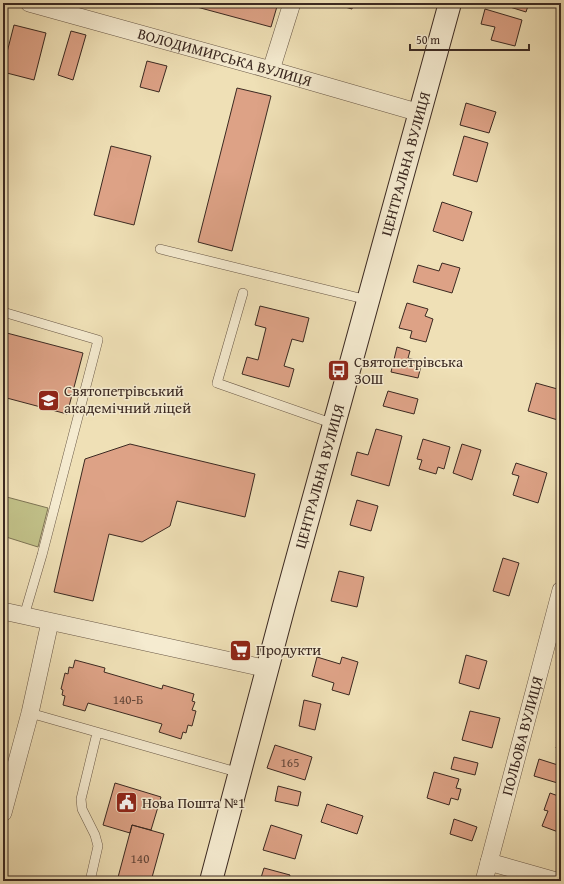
<svg xmlns="http://www.w3.org/2000/svg" width="564" height="884" font-family="'Gentium Book Plus',serif">
	<style>
		.green { fill: #c1c088; stroke: #7e7454 }
		.building { fill: #dda286; stroke: #3b2921 }
		.lines { fill: none; stroke-linecap: round; stroke-linejoin: round }
		.lane-casing { stroke: #685746; stroke-width: 10 }
		.street-casing { stroke: #685746; stroke-width: 18 }
		.secondary-casing { stroke: #3b2921; stroke-width: 24 }
		.lane { stroke: #f5ebd0; stroke-width: 9 }
		.street { stroke: #f5ebd0; stroke-width: 17 }
		.secondary { stroke: #f5ebd0; stroke-width: 22 }
		.labels { text-anchor: middle; stroke-width: 3; stroke-linejoin: round; paint-order: stroke }
		.number-label { font-size: 13px; fill: #64473a }
		.street-label { font-size: 15px; fill: #3b2921; stroke: #f5ebd0 }
		.poi-label { font-size: 15px; fill: #3b2921; stroke: #f5ebd0; text-anchor: start }
	</style>
	<rect width="100%" height="100%" fill="#efe0b6"/>
	<filter id="stains"><feTurbulence type="fractalNoise" baseFrequency=".005" numOctaves="4"/><feColorMatrix values="0 0 0 0 .2 0 0 0 0 .09 0 0 0 0 .02 0 0 0 .5 -.17"/></filter>
	<radialGradient id="worn" r=".72"><stop offset=".6" stop-color="#630" stop-opacity="0"/><stop offset="1" stop-color="#630" stop-opacity=".3"/></radialGradient>
	<path class="green" d="M 3,496 L 48,508 L 38,547 L 3,536 Z"/>
	<path class="building" d="M 182,3 L 278,3 L 271,27 Z
		M 331,3 L 353,3 L 352,9 Z
		M 497,3 L 529,3 L 526,12 Z
		M 485,9 L 522,20 L 515,46 L 491,40 L 495,27 L 481,24 Z
		M 14,25 L 46,33 L 34,80 L 3,72 L 3,68 Z
		M 71,31 L 86,35 L 73,80 L 58,75 Z
		M 147,61 L 167,66 L 159,92 L 140,87 Z
		M 237,88 L 271,96 L 232,251 L 198,242 Z
		M 466,103 L 496,112 L 489,133 L 460,125 Z
		M 464,136 L 488,143 L 477,182 L 453,175 Z
		M 111,146 L 151,156 L 134,225 L 94,215 Z
		M 442,202 L 472,212 L 463,241 L 433,231 Z
		M 442,263 L 460,268 L 452,293 L 413,282 L 418,265 L 439,271 Z
		M 407,303 L 428,309 L 425,316 L 433,319 L 426,342 L 410,338 L 412,331 L 399,328 Z
		M 260,306 L 309,318 L 303,342 L 292,339 L 284,366 L 294,369 L 289,387 L 242,374 L 247,357 L 258,360 L 266,328 L 255,325 Z
		M 3,332 L 83,353 L 67,414 L 3,397 Z
		M 397,347 L 410,351 L 408,358 L 422,362 L 418,378 L 391,372 Z
		M 536,383 L 561,390 L 561,421 L 528,411 Z
		M 388,391 L 418,399 L 414,414 L 383,406 Z
		M 376,429 L 402,436 L 389,486 L 351,475 L 357,452 L 368,455 Z
		M 423,439 L 450,447 L 444,469 L 438,467 L 436,474 L 419,469 L 422,460 L 417,459 Z
		M 130,444 L 255,474 L 245,517 L 177,501 L 170,526 L 142,542 L 109,534 L 93,601 L 54,592 L 85,459 Z
		M 462,444 L 481,450 L 472,480 L 453,473 Z
		M 516,463 L 547,473 L 538,503 L 513,495 L 519,476 L 512,474 Z
		M 357,500 L 378,506 L 371,531 L 350,525 Z
		M 503,558 L 519,563 L 509,596 L 493,591 Z
		M 339,571 L 364,577 L 357,607 L 331,601 Z
		M 466,655 L 487,661 L 479,689 L 459,683 Z
		M 317,657 L 340,664 L 342,657 L 358,662 L 349,695 L 332,690 L 334,683 L 312,676 Z
		M 75,660 L 105,668 L 104,672 L 162,689 L 163,685 L 194,694 L 192,701 L 195,702 L 192,710 L 196,711 L 192,726 L 188,725 L 186,733 L 183,732 L 181,739 L 159,732 L 162,724 L 88,703 L 85,711 L 63,705 L 65,696 L 62,695 L 63,690 L 61,689 L 65,673 L 68,674 L 69,667 L 73,668 Z
		M 304,700 L 321,704 L 315,730 L 299,726 Z
		M 470,711 L 500,718 L 492,748 L 462,740 Z
		M 561,733 L 561,750 L 556,748 Z
		M 275,745 L 312,757 L 305,780 L 267,768 Z
		M 454,757 L 478,763 L 475,775 L 451,769 Z
		M 539,759 L 561,766 L 561,784 L 534,776 Z
		M 434,772 L 459,779 L 456,788 L 461,789 L 458,800 L 451,798 L 449,805 L 427,798 Z
		M 115,783 L 161,797 L 151,830 L 132,825 L 130,833 L 103,825 Z
		M 278,786 L 301,792 L 298,806 L 275,801 Z
		M 550,793 L 561,797 L 561,833 L 542,826 L 548,811 L 544,810 Z
		M 327,804 L 363,816 L 357,834 L 321,822 Z
		M 454,819 L 477,827 L 472,841 L 450,834 Z
		M 132,825 L 164,834 L 151,881 L 117,881 Z
		M 271,825 L 302,835 L 295,859 L 263,850 Z
		M 264,868 L 290,875 L 288,881 L 260,881 Z"/>
	<g class="lines">
		<defs>
			<path id="lane" d="M 160,249 L 368,300
				M 243,293 L 217,383 L 334,424
				M 3,312 L 98,340 L 42,555 L 24,616
				M 30,713 L 240,773
				M 90,881 L 98,846 L 95,835 L 82,809 L 81,799 L 97,733"/>
			<g id="street">
				<path id="s1" d="M 29,3 L 271,70 L 420,113"/>
				<path d="M 271,70 L 292,3"/>
				<path d="M 3,611 L 268,669"/>
				<path d="M 3,813 L 30,713 L 50,622"/>
				<path d="M 489,862 L 556,881"/>
				<path id="s2" d="M 484,881 L 561,590"/>
			</g>
			<g id="secondary">
				<path id="s3" d="M 211,881 L 284,606 L 450,3"/>
			</g>
		</defs>
		<use href="#lane" class="lane-casing"/>
		<use href="#street" class="street-casing"/>
		<use href="#secondary" class="secondary-casing"/>
		<use href="#lane" class="lane"/>
		<use href="#street" class="street"/>
		<use href="#secondary" class="secondary"/>
	</g>
	<defs>
		<symbol id="bus-square" viewBox="-11 -11 22 22"><rect x="-9" y="-9" width="18" height="18" rx="4" fill="#8f2418" stroke="#f5ebd0"/><path d="M-5-6H5V4H4V6H2V4H-2V6H-4V4H-5ZM-3.5-4V0h7V-4ZM-3.5 1.2v1.5H-2V1.2ZM2 1.2v1.5H3.5V1.2Z" fill="#fff"/></symbol>
		<symbol id="school-square" viewBox="-11 -11 22 22"><rect x="-9" y="-9" width="18" height="18" rx="4" fill="#8f2418" stroke="#f5ebd0"/><path d="M0-5L7-2L0 1L-7-2ZM-4 1L0 2.5L4 1V4Q0 6-4 4Z" fill="#fff"/></symbol>
		<symbol id="supermarket-square" viewBox="-11 -11 22 22"><rect x="-9" y="-9" width="18" height="18" rx="4" fill="#8f2418" stroke="#f5ebd0"/><path d="M-6-5.5h2.5l.6 2H6L4.5 2H-2.5L-4.4-4H-6ZM-1.5 3.2a1.3 1.3 0 1 0 .1 0ZM3 3.2a1.3 1.3 0 1 0 .1 0Z" fill="#fff"/></symbol>
		<symbol id="civic-square" viewBox="-11 -11 22 22"><rect x="-9" y="-9" width="18" height="18" rx="4" fill="#8f2418" stroke="#f5ebd0"/><path d="M-.6-6.5H3V-4.5H.6V-3L4-1V1h2V6H-6V1h2V-1L-.6-3ZM-1.2 2.5V6h2.4V2.5Z" fill="#fff"/></symbol>
	</defs>
	<g fill-rule="evenodd">
		<use href="#bus-square" x="326" y="358" width="25" height="25"/>
		<use href="#school-square" x="36" y="388" width="25" height="25"/>
		<use href="#supermarket-square" x="228" y="638" width="25" height="25"/>
		<use href="#civic-square" x="114" y="790" width="25" height="25"/>
	</g>
	<g class="labels">
		<g class="number-label">
			<text x="128" y="704">140-Б</text>
			<text x="290" y="767">165</text>
			<text x="140" y="863">140</text>
		</g>
		<g class="street-label">
			<text dy="5" stroke="none"><textPath href="#s1" startOffset="203">ВОЛОДИМИРСЬКА ВУЛИЦЯ</textPath></text>
			<text dy="5" stroke="none"><textPath href="#s3" startOffset="743">ЦЕНТРАЛЬНА ВУЛИЦЯ</textPath></text>
			<text dy="5" stroke="none"><textPath href="#s3" startOffset="419">ЦЕНТРАЛЬНА ВУЛИЦЯ</textPath></text>
			<text dy="5" stroke="none"><textPath href="#s2" startOffset="150">ПОЛЬОВА ВУЛИЦЯ</textPath></text>
		</g>
		<g class="poi-label">
			<text x="354" y="367">Святопетрівська<tspan x="354" dy="17">ЗОШ</tspan></text>
			<text x="64" y="396">Святопетрівський<tspan x="64" dy="17">академічний ліцей</tspan></text>
			<text x="256" y="655">Продукти</text>
			<text x="142" y="808">Нова Пошта №1</text>
		</g>
	</g>
	<rect width="564" height="884" fill="none" stroke="#efe0b6" stroke-width="16"/>
	<rect x="4" y="4" width="556" height="876" fill="none" stroke="#3b2921" stroke-width="2"/>
	<rect x="8" y="8" width="548" height="868" fill="none" stroke="#3b2921"/>
	<path d="M410 44v6h119v-6" fill="none" stroke="#3b2921" stroke-width="2"/>
	<text x="416" y="44" font-size="12" fill="#3b2921" stroke="#f5ebd0" stroke-width="3" paint-order="stroke">50 m</text>
	<rect width="100%" height="100%" filter="url(#stains)"/>
	<rect width="100%" height="100%" fill="url(#worn)"/>
</svg>
